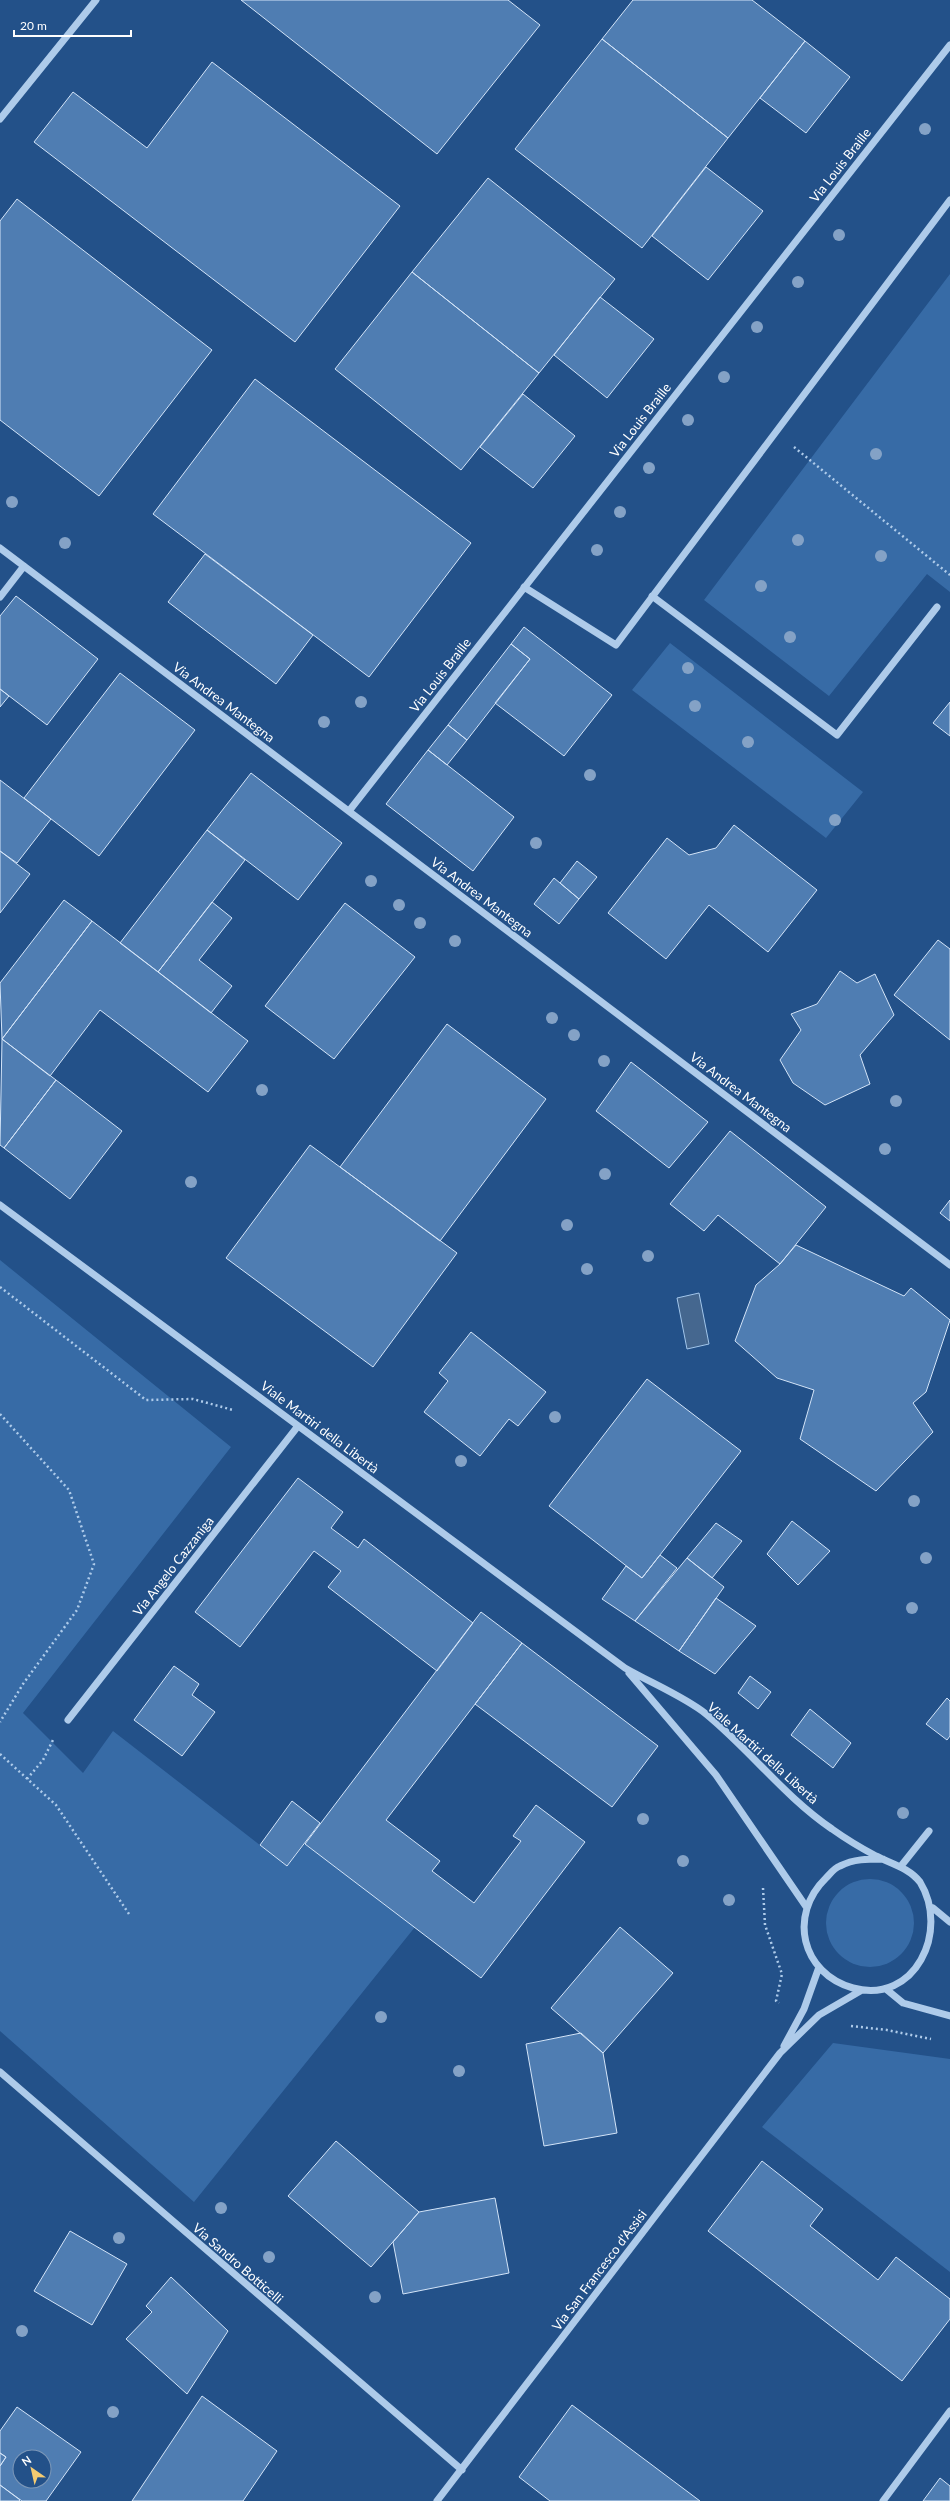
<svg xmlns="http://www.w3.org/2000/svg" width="950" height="2501" font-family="Lato,sans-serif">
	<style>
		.green { fill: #376ba6 }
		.water { fill: #45678f; stroke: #a2c6eb }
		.building { fill: #4f7db2; stroke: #d3e4f8; fill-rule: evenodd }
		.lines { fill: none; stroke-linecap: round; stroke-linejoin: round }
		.path { stroke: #aecbea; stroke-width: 2.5; stroke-dasharray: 2 3; stroke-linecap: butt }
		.minor { stroke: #aecbea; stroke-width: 7 }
		.tree { fill: #84a2c6 }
		.labels { text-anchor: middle; stroke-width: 3; stroke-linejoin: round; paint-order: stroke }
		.street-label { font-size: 13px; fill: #fff; stroke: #235189 }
	</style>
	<rect width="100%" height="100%" fill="#235189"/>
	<path class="green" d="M 950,274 L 950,592 L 927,574 L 829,696 L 704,600 Z
		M 670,643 L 863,792 L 826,838 L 632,690 Z
		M 0,1260 L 231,1447 L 23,1713 L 83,1773 L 113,1731 L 287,1866 L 305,1844 L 415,1927 L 194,2202 L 0,2031 Z
		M826 1923a44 44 0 1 1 88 0a44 44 0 1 1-88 0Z
		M 833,2043 L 950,2059 L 950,2272 L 762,2127 Z"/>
	<path class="water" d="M 699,1293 L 709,1344 L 687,1349 L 677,1298 Z"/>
	<path class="building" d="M 241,0 L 508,0 L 540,25 L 437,154 Z
		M 633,0 L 752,0 L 805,41 L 728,138 L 602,39 Z
		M 602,39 L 728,138 L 642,248 L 515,149 Z
		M 805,41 L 850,77 L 806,133 L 760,98 Z
		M 212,62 L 400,206 L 295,342 L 34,142 L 73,92 L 147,148 Z
		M 706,167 L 763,211 L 708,280 L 652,236 Z
		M 488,178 L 615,279 L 539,373 L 412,272 Z
		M 17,199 L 212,350 L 99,496 L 0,420 L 0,221 Z
		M 412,272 L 539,373 L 461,470 L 335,369 Z
		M 600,297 L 654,339 L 607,398 L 554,355 Z
		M 255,379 L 471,543 L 369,677 L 153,514 Z
		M 523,394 L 575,436 L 533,488 L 480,447 Z
		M 205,554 L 313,635 L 276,684 L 168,602 Z
		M 16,596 L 98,659 L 47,725 L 0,689 L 0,616 Z
		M 524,627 L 612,695 L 564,756 L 495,703 L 530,659 L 511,644 Z
		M 511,644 L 530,659 L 467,740 L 448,725 Z
		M 120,673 L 195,730 L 99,856 L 24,798 Z
		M 0,689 L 9,696 L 0,707 Z
		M 950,702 L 950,736 L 933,723 Z
		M 448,725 L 467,740 L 447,765 L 428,750 Z
		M 428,750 L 514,817 L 473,871 L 386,804 Z
		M 251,773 L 342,843 L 298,900 L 207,830 Z
		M 0,780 L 51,819 L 17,863 L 0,851 Z
		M 734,825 L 817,890 L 768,952 L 709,905 L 666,959 L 608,913 L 667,838 L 689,855 L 716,848 Z
		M 207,830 L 245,860 L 158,972 L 120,943 Z
		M 0,851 L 30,874 L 0,913 Z
		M 577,861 L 597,877 L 579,899 L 560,883 Z
		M 554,878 L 579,899 L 559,924 L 534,904 Z
		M 64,900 L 92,921 L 2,1039 L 0,983 Z
		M 212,902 L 232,918 L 199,960 L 232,986 L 211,1013 L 158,972 Z
		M 345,903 L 415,957 L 334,1059 L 265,1006 Z
		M 92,921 L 248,1041 L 208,1092 L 100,1010 L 50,1076 L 2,1039 Z
		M 938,940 L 950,949 L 950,1040 L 894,995 Z
		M 840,971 L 857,983 L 875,974 L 894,1015 L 860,1055 L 870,1084 L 825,1105 L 793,1083 L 780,1060 L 801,1030 L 791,1014 L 817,1004 Z
		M 447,1024 L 546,1099 L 440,1241 L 340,1167 Z
		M 2,1039 L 56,1080 L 4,1148 L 0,1145 Z
		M 631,1062 L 708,1122 L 669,1168 L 596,1111 Z
		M 56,1080 L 122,1131 L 70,1199 L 4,1148 Z
		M 730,1131 L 826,1207 L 780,1264 L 718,1215 L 704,1231 L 670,1204 Z
		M 310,1145 L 457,1253 L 373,1367 L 226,1258 Z
		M 950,1200 L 950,1221 L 940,1213 Z
		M 796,1245 L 904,1296 L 911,1288 L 950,1320 L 926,1392 L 913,1403 L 933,1432 L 876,1491 L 800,1439 L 814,1390 L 777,1378 L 735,1341 L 756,1285 L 780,1264 Z
		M 471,1332 L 546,1392 L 518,1426 L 509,1419 L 480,1456 L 424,1412 L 448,1381 L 439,1373 Z
		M 647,1379 L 741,1451 L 642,1578 L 549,1506 Z
		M 298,1478 L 343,1512 L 331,1528 L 358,1548 L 364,1539 L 473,1623 L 437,1671 L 328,1587 L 341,1571 L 314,1551 L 240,1647 L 195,1612 Z
		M 792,1521 L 830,1551 L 798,1585 L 767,1554 Z
		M 716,1523 L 742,1541 L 712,1578 L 687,1558 Z
		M 660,1555 L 677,1568 L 635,1621 L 602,1599 L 626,1566 L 642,1578 Z
		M 687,1558 L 724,1587 L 679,1651 L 635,1621 Z
		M 716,1598 L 756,1626 L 715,1674 L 679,1651 Z
		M 481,1612 L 522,1643 L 386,1820 L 440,1861 L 432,1871 L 474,1903 L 521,1841 L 513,1836 L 536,1805 L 585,1842 L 481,1978 L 305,1844 Z
		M 522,1643 L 658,1746 L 612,1807 L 475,1704 Z
		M 174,1666 L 199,1684 L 192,1695 L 215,1712 L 182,1756 L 134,1720 Z
		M 750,1676 L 771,1692 L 758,1709 L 738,1693 Z
		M 947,1698 L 950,1701 L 950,1736 L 947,1740 L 926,1724 Z
		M 810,1709 L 851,1743 L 833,1768 L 791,1735 Z
		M 292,1801 L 320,1823 L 287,1866 L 260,1845 Z
		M 620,1927 L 673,1973 L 603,2053 L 551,2008 Z
		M 581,2033 L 603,2053 L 617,2133 L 544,2146 L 526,2044 Z
		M 336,2141 L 419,2212 L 371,2267 L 288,2196 Z
		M 762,2161 L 823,2209 L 810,2226 L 878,2280 L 896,2257 L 950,2299 L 950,2319 L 902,2381 L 708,2231 Z
		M 495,2198 L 509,2273 L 403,2294 L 393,2242 L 419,2212 Z
		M 70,2231 L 127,2264 L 92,2325 L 34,2291 Z
		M 171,2277 L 228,2331 L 187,2394 L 126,2339 L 152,2312 L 146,2306 Z
		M 202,2396 L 277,2451 L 243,2501 L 132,2501 Z
		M 572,2405 L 700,2501 L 550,2501 L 519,2477 Z
		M 17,2407 L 81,2452 L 46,2501 L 22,2501 L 0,2485 L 0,2466 L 6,2457 L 0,2453 L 0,2431 ZM 20,2457 L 44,2457 L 44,2481 L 20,2481 Z
		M 0,2453 L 6,2457 L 0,2466 Z
		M 940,2478 L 950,2486 L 950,2501 L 923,2501 Z
		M 0,2485 L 20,2500 L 19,2501 L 0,2501 Z"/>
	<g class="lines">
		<path class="path" d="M 794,447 L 950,575
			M 0,1287 L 146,1400 L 193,1399 L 233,1410
			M 0,1414 L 69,1490 L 94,1564 L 77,1610 L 23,1684 L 0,1722
			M 0,1754 L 56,1805 L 129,1914
			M 27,1779 L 43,1760 L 54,1738
			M 763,1888 L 765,1925 L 782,1974 L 776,2001 L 779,2003
			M 851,2026 L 887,2030 L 931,2039"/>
		<path class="minor" d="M 0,119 L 96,0
			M 0,548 L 950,1265
			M 524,587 L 616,645 L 950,200
			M 652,596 L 837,735 L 937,607
			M 0,597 L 24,566
			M 349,811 L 950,45
			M 0,1205 L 625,1668 C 649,1682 685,1697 706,1714 C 750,1750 785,1797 832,1829 C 846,1839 861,1848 876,1856 C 892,1864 909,1868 920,1882 C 950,1931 915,2005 853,1988 C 801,1973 788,1915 826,1878 C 830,1874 834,1868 840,1866 C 854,1859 867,1859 883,1859
			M 629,1673 L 716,1775 L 807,1908
			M 68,1720 L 298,1426
			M 901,1866 L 929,1831
			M 933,1908 L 950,1922
			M 886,1989 L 903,2003 L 950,2016
			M 784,2046 L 804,2009 L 819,1967
			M 0,2072 L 462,2470
			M 437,2501 L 780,2053 L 819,2015 L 862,1990
			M 883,2501 L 950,2411"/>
	</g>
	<g class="tree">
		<circle cx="925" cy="129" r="6"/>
		<circle cx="839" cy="235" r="6"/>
		<circle cx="798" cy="282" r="6"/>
		<circle cx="757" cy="327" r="6"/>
		<circle cx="724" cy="377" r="6"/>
		<circle cx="688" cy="420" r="6"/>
		<circle cx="876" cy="454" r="6"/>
		<circle cx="649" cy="468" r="6"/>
		<circle cx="12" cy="502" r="6"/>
		<circle cx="620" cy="512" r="6"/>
		<circle cx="798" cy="540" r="6"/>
		<circle cx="65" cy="543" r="6"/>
		<circle cx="597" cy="550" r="6"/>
		<circle cx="881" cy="556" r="6"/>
		<circle cx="761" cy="586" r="6"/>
		<circle cx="790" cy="637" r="6"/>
		<circle cx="688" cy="668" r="6"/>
		<circle cx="361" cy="702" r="6"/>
		<circle cx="695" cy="706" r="6"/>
		<circle cx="324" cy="722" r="6"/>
		<circle cx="748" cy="742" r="6"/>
		<circle cx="590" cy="775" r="6"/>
		<circle cx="835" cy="820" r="6"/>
		<circle cx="536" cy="843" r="6"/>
		<circle cx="371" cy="881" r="6"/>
		<circle cx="399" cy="905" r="6"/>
		<circle cx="420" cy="923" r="6"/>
		<circle cx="455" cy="941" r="6"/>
		<circle cx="552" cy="1018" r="6"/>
		<circle cx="574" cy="1035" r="6"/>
		<circle cx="604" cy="1061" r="6"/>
		<circle cx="262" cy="1090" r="6"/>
		<circle cx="896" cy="1101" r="6"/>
		<circle cx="885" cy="1149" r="6"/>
		<circle cx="605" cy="1174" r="6"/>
		<circle cx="191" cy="1182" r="6"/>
		<circle cx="567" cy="1225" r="6"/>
		<circle cx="648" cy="1256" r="6"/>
		<circle cx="587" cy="1269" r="6"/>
		<circle cx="555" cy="1417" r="6"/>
		<circle cx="461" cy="1461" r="6"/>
		<circle cx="914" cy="1501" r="6"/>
		<circle cx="926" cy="1558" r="6"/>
		<circle cx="912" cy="1608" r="6"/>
		<circle cx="903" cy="1813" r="6"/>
		<circle cx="643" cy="1819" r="6"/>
		<circle cx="683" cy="1861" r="6"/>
		<circle cx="729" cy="1900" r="6"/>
		<circle cx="381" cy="2017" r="6"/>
		<circle cx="459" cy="2071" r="6"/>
		<circle cx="221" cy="2208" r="6"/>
		<circle cx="119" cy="2238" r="6"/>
		<circle cx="269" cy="2257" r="6"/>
		<circle cx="375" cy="2297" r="6"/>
		<circle cx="22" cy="2331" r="6"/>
		<circle cx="113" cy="2412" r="6"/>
	</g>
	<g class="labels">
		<g class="street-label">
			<text transform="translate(840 165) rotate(-52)" y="5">Via Louis Braille</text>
			<text transform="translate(640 420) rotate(-52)" y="5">Via Louis Braille</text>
			<text transform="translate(440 675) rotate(-52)" y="5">Via Louis Braille</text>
			<text transform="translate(224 702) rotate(37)" y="5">Via Andrea Mantegna</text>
			<text transform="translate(482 897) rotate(37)" y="5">Via Andrea Mantegna</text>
			<text transform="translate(741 1092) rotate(37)" y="5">Via Andrea Mantegna</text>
			<text transform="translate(320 1427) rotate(37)" y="5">Viale Martiri della Libertà</text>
			<text transform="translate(173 1566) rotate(-52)" y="5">Via Angelo Cazzaniga</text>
			<text transform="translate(763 1753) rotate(42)" y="5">Viale Martiri della Libertà</text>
			<text transform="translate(238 2263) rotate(41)" y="5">Via Sandro Botticelli</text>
			<text transform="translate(599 2270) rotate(-53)" y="5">Via San Francesco d'Assisi</text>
		</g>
	</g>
	<g transform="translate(32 2469) rotate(326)"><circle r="19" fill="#235189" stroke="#7b97b8"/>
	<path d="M0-3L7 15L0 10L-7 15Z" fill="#f6cc71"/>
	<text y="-6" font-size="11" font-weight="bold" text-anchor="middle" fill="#ffffff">N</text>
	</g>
	<path d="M14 30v6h117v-6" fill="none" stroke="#ffffff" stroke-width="2"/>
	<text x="20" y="30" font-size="12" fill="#ffffff" stroke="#235189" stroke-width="3" paint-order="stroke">20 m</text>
</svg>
